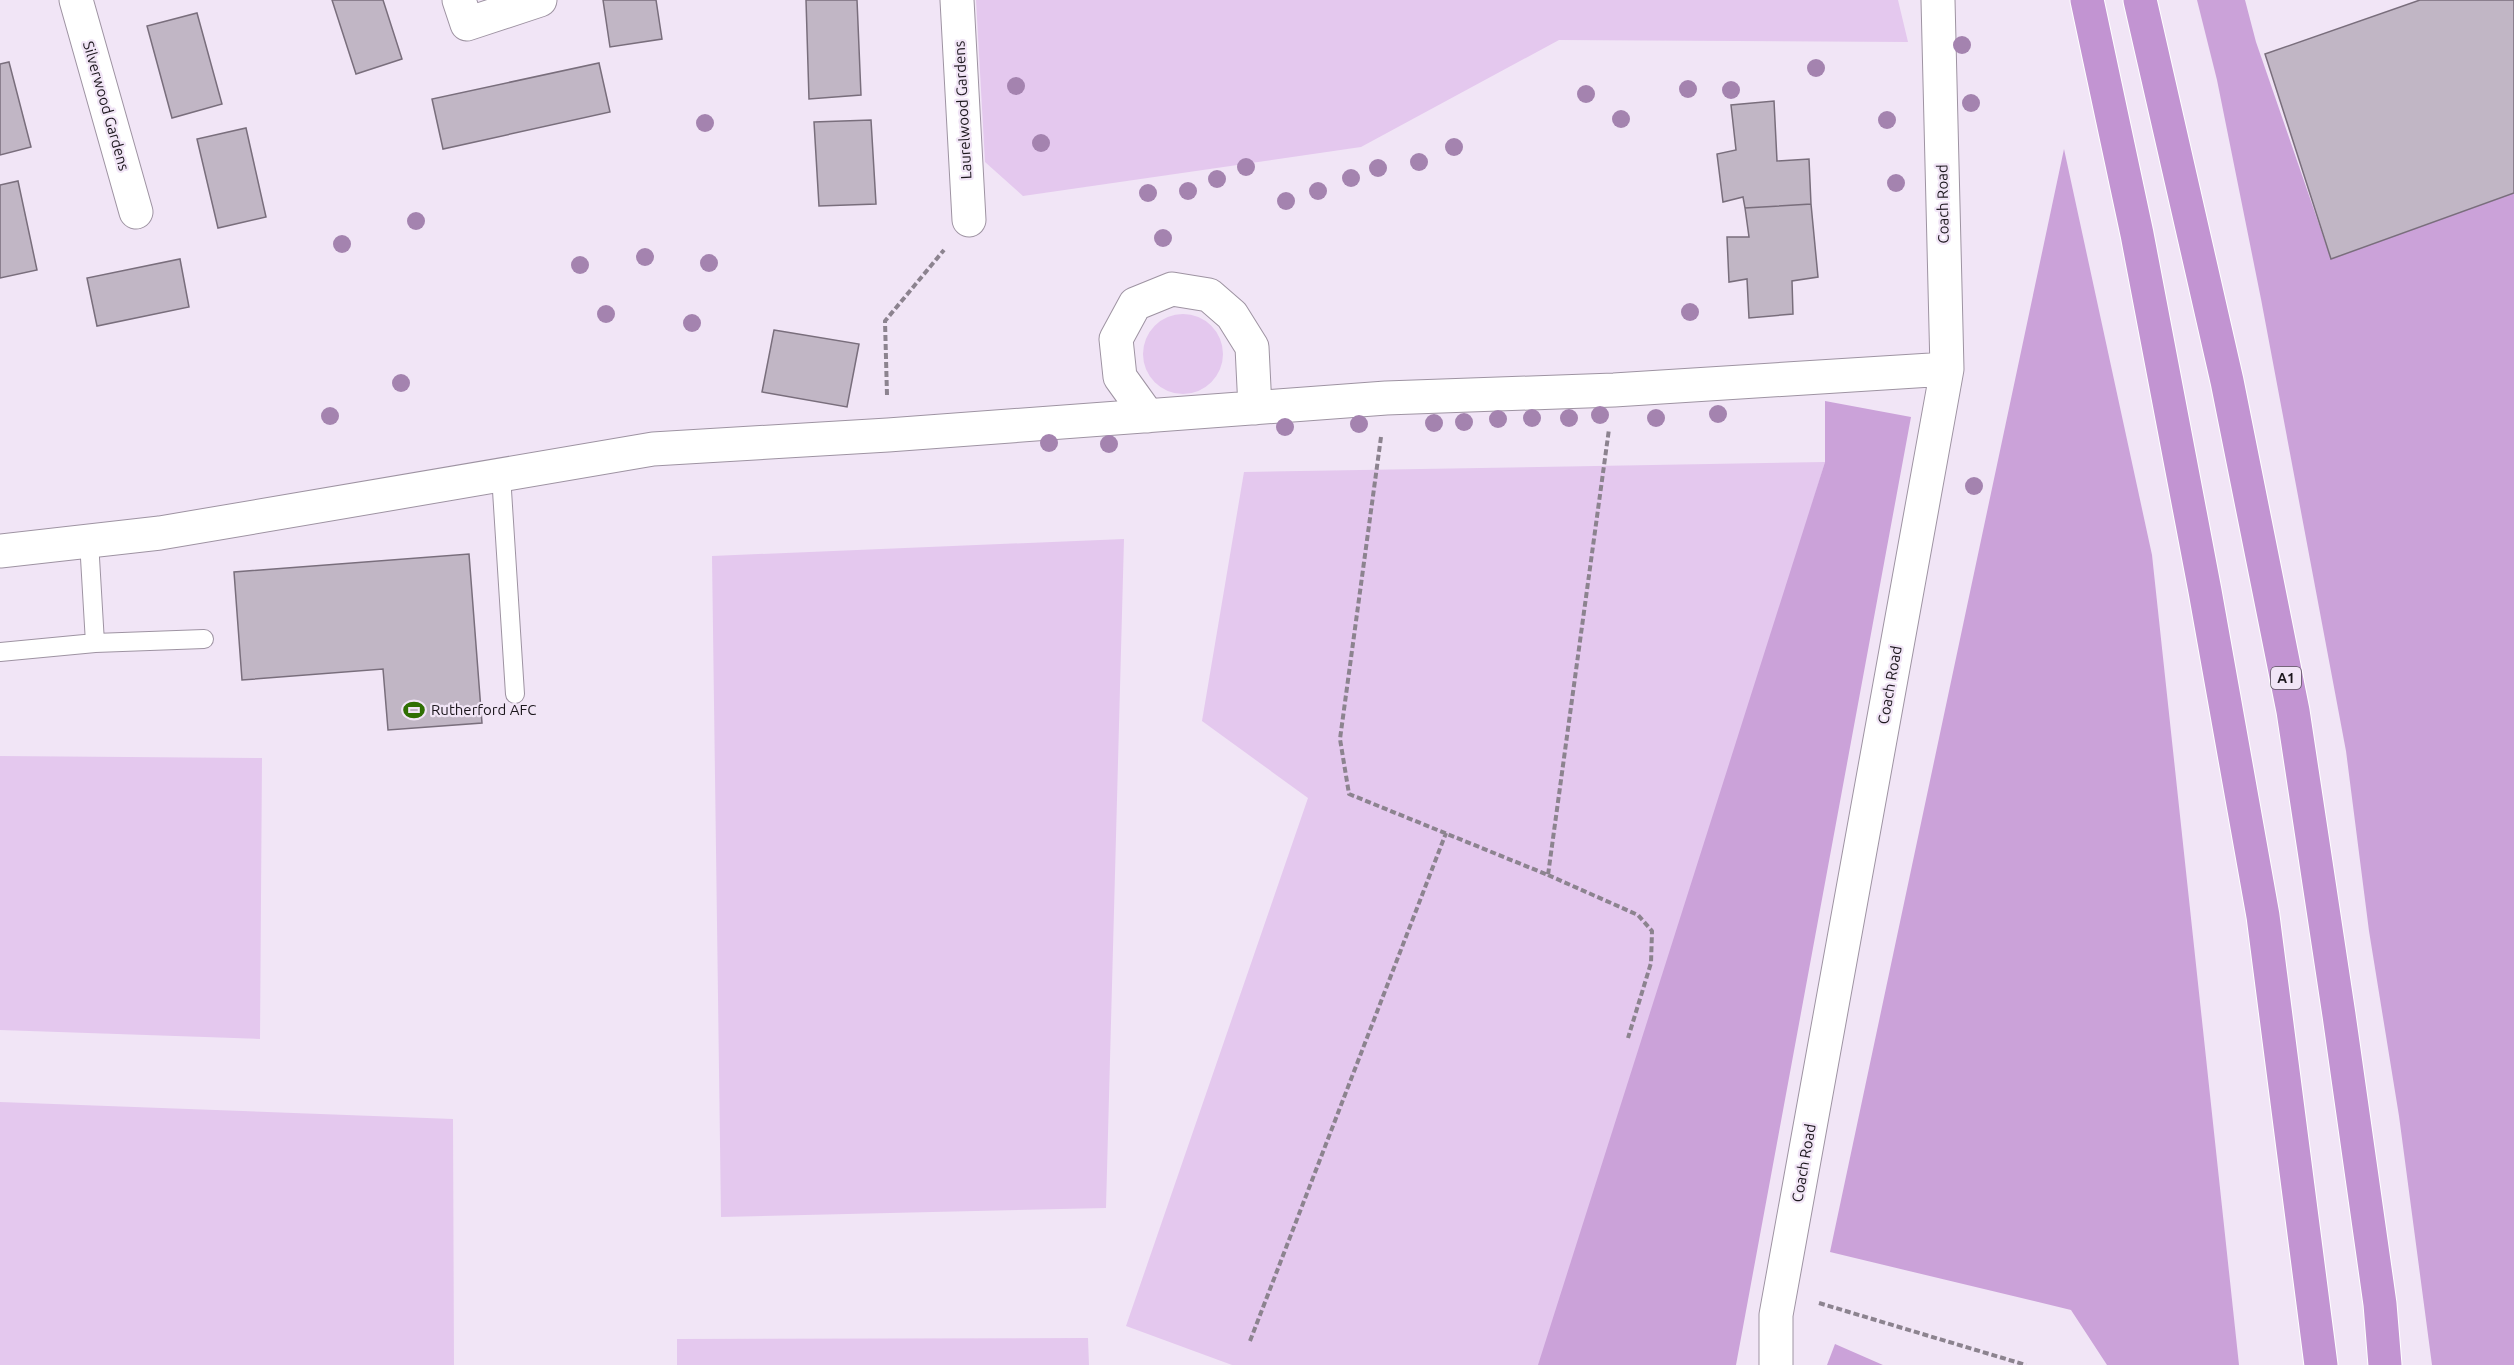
<svg xmlns="http://www.w3.org/2000/svg" width="2514" height="1365" font-family="Ubuntu,sans-serif">
	<style>
		.green { fill: #e4c8ee }
		.forest { fill: #cba2d9 }
		.building { fill: #c1b6c5; stroke: #796e7c; stroke-width: 1.5 }
		.lines { fill: none; stroke-linecap: round; stroke-linejoin: round }
		.service-casing { stroke: #9e93a2; stroke-width: 20 }
		.minor-casing { stroke: #9e93a2; stroke-width: 35 }
		.trunk-casing { stroke: #fff; stroke-width: 35 }
		.path { stroke: #8c838f; stroke-width: 4; stroke-dasharray: 6 3; stroke-linecap: butt }
		.service { stroke: #fff; stroke-width: 18 }
		.minor { stroke: #fff; stroke-width: 33 }
		.trunk { stroke: #c294d2; stroke-width: 33 }
		.tree { fill: #a483af }
		.labels { text-anchor: middle; stroke-width: 4.5; stroke-linejoin: round; paint-order: stroke }
		.shield { fill: #f1e5f6; stroke: #5c555e; stroke-width: 1.5 }
		.shield-label { font-size: 14px; font-weight: bold; fill: #1c171d }
		.street-label { font-size: 15px; fill: #1c171d; stroke: #f1e5f6 }
		.poi-label { font-size: 15px; fill: #1c171d; stroke: #f1e5f6; text-anchor: start }
	</style>
	<rect width="100%" height="100%" fill="#f1e5f6"/>
	<path class="green" d="M 976,0 L 1898,0 L 1908,42 L 1559,40 L 1361,147 L 1023,196 L 985,162 Z
		M1143 354a40 40 0 1 1 80 0a40 40 0 1 1-80 0Z
		M 1825,462 L 1686,918 L 1539,1365 L 1232,1365 L 1126,1326 L 1308,798 L 1202,721 L 1244,472 Z
		M 1124,539 L 1106,1208 L 721,1217 L 712,556 Z
		M 0,756 L 262,758 L 260,1039 L 0,1030 Z
		M 0,1102 L 453,1119 L 454,1365 L 0,1365 Z
		M 1088,1338 L 1089,1365 L 677,1365 L 677,1339 Z"/>
	<path class="forest" d="M 2197,0 L 2245,0 L 2256,42 L 2331,259 L 2514,193 L 2514,1365 L 2432,1365 L 2399,1116 L 2369,931 L 2346,751 L 2261,299 L 2217,80 Z
		M 2064,149 L 2152,555 L 2239,1365 L 2107,1365 L 2071,1310 L 1830,1252 Z
		M 1825,401 L 1911,417 L 1736,1365 L 1538,1365 L 1825,462 Z
		M 1835,1344 L 1883,1365 L 1827,1365 Z"/>
	<path class="building" d="M 332,0 L 383,0 L 402,59 L 356,74 Z
		M 603,0 L 656,0 L 662,39 L 610,47 Z
		M 806,0 L 857,0 L 861,95 L 809,99 Z
		M 2420,0 L 2514,0 L 2514,193 L 2331,259 L 2265,54 Z
		M 197,13 L 222,104 L 172,118 L 147,26 Z
		M 9,62 L 31,147 L 0,155 L 0,64 Z
		M 599,63 L 610,112 L 443,149 L 432,99 Z
		M 1774,101 L 1777,161 L 1809,159 L 1811,204 L 1745,208 L 1743,197 L 1723,202 L 1717,154 L 1736,150 L 1731,105 Z
		M 871,120 L 876,204 L 819,206 L 814,122 Z
		M 246,128 L 266,217 L 218,228 L 197,139 Z
		M 18,181 L 37,270 L 0,278 L 0,185 Z
		M 1811,204 L 1818,277 L 1792,281 L 1793,314 L 1749,318 L 1747,279 L 1729,282 L 1727,237 L 1749,237 L 1745,208 Z
		M 180,259 L 189,307 L 97,326 L 87,278 Z
		M 774,330 L 859,344 L 847,407 L 762,392 Z
		M 469,554 L 482,723 L 388,730 L 383,669 L 242,680 L 234,572 Z"/>
	<g class="lines">
		<defs>
			<path id="service" d="M 501,475 L 515,694
				M 89,541 L 95,643
				M 0,652 L 95,643 L 204,639"/>
			<path id="minor" d="M 76,0 L 136,212
				M 459,0 L 467,24 L 540,0
				M 957,0 L 969,220
				M 1148,416 L 1120,377 L 1116,339 L 1135,304 L 1172,289 L 1209,295 L 1232,315 L 1252,347 L 1255,408
				M 0,551 L 160,533 L 653,449 L 888,435 L 1386,398 L 1614,390 L 1947,369
				M 1776,1365 L 1776,1315 L 1947,369 L 1938,0"/>
			<path id="trunk" d="M 2087,0 L 2137,234 L 2205,591 L 2263,916 L 2321,1365
				M 2140,0 L 2227,381 L 2293,711 L 2339,1015 L 2380,1304 L 2385,1365"/>
		</defs>
		<use href="#service" class="service-casing"/>
		<use href="#minor" class="minor-casing"/>
		<use href="#trunk" class="trunk-casing"/>
		<path class="path" d="M 887,395 L 885,321 L 944,250
			M 1381,437 L 1340,739 L 1349,794 L 1548,875 L 1609,429
			M 1548,875 L 1638,915 L 1652,931 L 1651,963 L 1628,1038
			M 1819,1303 L 2026,1365
			M 1250,1341 L 1446,833"/>
		<use href="#service" class="service"/>
		<use href="#minor" class="minor"/>
		<use href="#trunk" class="trunk"/>
	</g>
	<g class="tree">
		<circle cx="1962" cy="45" r="9"/>
		<circle cx="1816" cy="68" r="9"/>
		<circle cx="1016" cy="86" r="9"/>
		<circle cx="1688" cy="89" r="9"/>
		<circle cx="1731" cy="90" r="9"/>
		<circle cx="1586" cy="94" r="9"/>
		<circle cx="1971" cy="103" r="9"/>
		<circle cx="1621" cy="119" r="9"/>
		<circle cx="1887" cy="120" r="9"/>
		<circle cx="705" cy="123" r="9"/>
		<circle cx="1041" cy="143" r="9"/>
		<circle cx="1454" cy="147" r="9"/>
		<circle cx="1419" cy="162" r="9"/>
		<circle cx="1246" cy="167" r="9"/>
		<circle cx="1378" cy="168" r="9"/>
		<circle cx="1351" cy="178" r="9"/>
		<circle cx="1217" cy="179" r="9"/>
		<circle cx="1896" cy="183" r="9"/>
		<circle cx="1188" cy="191" r="9"/>
		<circle cx="1318" cy="191" r="9"/>
		<circle cx="1148" cy="193" r="9"/>
		<circle cx="1286" cy="201" r="9"/>
		<circle cx="416" cy="221" r="9"/>
		<circle cx="1163" cy="238" r="9"/>
		<circle cx="342" cy="244" r="9"/>
		<circle cx="645" cy="257" r="9"/>
		<circle cx="709" cy="263" r="9"/>
		<circle cx="580" cy="265" r="9"/>
		<circle cx="1690" cy="312" r="9"/>
		<circle cx="606" cy="314" r="9"/>
		<circle cx="692" cy="323" r="9"/>
		<circle cx="401" cy="383" r="9"/>
		<circle cx="1718" cy="414" r="9"/>
		<circle cx="1600" cy="415" r="9"/>
		<circle cx="330" cy="416" r="9"/>
		<circle cx="1532" cy="418" r="9"/>
		<circle cx="1569" cy="418" r="9"/>
		<circle cx="1656" cy="418" r="9"/>
		<circle cx="1498" cy="419" r="9"/>
		<circle cx="1464" cy="422" r="9"/>
		<circle cx="1434" cy="423" r="9"/>
		<circle cx="1359" cy="424" r="9"/>
		<circle cx="1285" cy="427" r="9"/>
		<circle cx="1049" cy="443" r="9"/>
		<circle cx="1109" cy="444" r="9"/>
		<circle cx="1974" cy="486" r="9"/>
	</g>
	<defs>
		<symbol id="stadium-bare" viewBox="-9 -9 18 18"><path d="M0-5a6.5 5 0 1 0 0 10a6.5 5 0 1 0 0-10ZM-3.5-1.8h7v3.6h-7Z" fill="#2f6f03" stroke="#f1e5f6" stroke-width="2.5" paint-order="stroke"/></symbol>
	</defs>
	<g fill-rule="evenodd">
		<use href="#stadium-bare" x="399" y="695" width="30" height="30"/>
	</g>
	<g class="labels">
		<rect class="shield" x="2271" y="667" width="30" height="22" rx="4.5"/>
		<g class="shield-label">
			<text x="2286" y="683">A1</text>
		</g>
		<g class="street-label">
			<text transform="translate(106 106) rotate(74)" y="5">Silverwood Gardens</text>
			<text transform="translate(963 110) rotate(-93)" y="5">Laurelwood Gardens</text>
			<text transform="translate(1943 204) rotate(-91)" y="5">Coach Road</text>
			<text transform="translate(1890 685) rotate(-80)" y="5">Coach Road</text>
			<text transform="translate(1804 1163) rotate(-80)" y="5">Coach Road</text>
		</g>
		<g class="poi-label">
			<text x="431" y="715">Rutherford AFC</text>
		</g>
	</g>
</svg>
